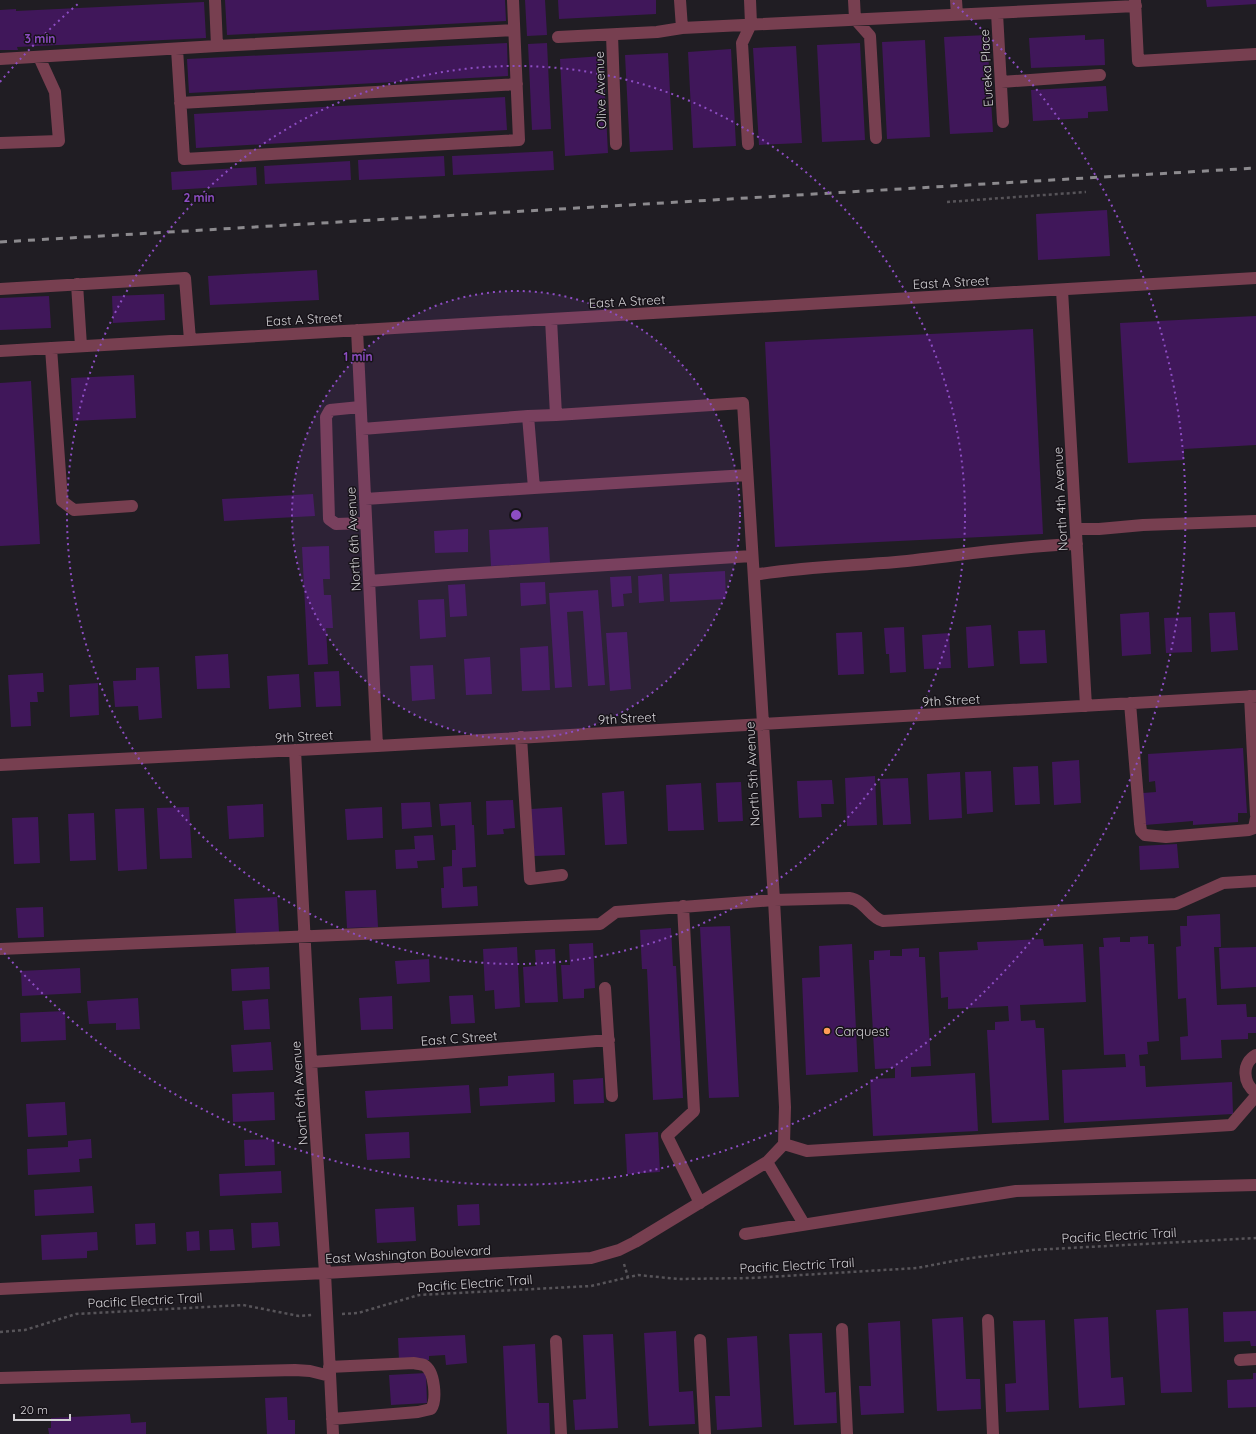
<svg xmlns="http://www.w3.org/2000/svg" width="1256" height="1434" font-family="Quicksand,sans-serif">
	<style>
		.building { fill: #40175a }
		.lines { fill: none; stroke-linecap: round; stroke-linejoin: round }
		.path { stroke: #575459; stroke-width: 2.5; stroke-dasharray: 3 3; stroke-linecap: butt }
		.minor { stroke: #773f50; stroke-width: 12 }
		.rail { stroke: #8c8a8e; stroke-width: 3; stroke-dasharray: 7 7; stroke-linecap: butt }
		.ring { fill: none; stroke: #8d4dc3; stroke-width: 2; stroke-dasharray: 2 4 }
		.poi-dot { fill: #fd9c56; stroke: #171319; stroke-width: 1.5 }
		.labels { text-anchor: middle; stroke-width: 3; stroke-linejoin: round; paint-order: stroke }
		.street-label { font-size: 13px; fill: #d3d1d5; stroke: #171319 }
		.poi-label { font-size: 13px; fill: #d3d1d5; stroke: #171319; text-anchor: start }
		.centre { fill: #8d4dc3; stroke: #171319; stroke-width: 2 }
		.ring-label { font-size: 12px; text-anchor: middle; font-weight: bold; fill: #8d4dc3; stroke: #171319; stroke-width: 3; stroke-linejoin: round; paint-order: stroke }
	</style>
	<rect width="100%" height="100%" fill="#201d23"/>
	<path class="building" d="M 225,0 L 505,0 L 506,21 L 227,35 Z
		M 525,0 L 545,0 L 547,35 L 527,36 Z
		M 558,0 L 656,0 L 656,14 L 559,19 Z
		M 1206,0 L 1256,0 L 1256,4 L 1207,7 Z
		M 204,2 L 206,38 L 17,47 L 18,50 L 0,50 L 0,10 L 16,9 L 16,11 Z
		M 987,35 L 993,132 L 950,134 L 944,37 Z
		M 1085,35 L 1085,40 L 1104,39 L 1105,65 L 1031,68 L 1029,38 Z
		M 925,40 L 930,137 L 887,139 L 882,42 Z
		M 507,43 L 508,76 L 189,93 L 187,59 Z
		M 547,43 L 551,129 L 532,130 L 528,44 Z
		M 860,43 L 865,140 L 822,142 L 817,45 Z
		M 796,46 L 802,143 L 759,145 L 753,48 Z
		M 731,49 L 736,146 L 693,148 L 688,52 Z
		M 668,53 L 673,150 L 630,152 L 625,55 Z
		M 603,56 L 608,153 L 565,156 L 560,59 Z
		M 1106,86 L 1108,111 L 1088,112 L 1088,118 L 1033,121 L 1031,90 Z
		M 505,97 L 507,130 L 196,148 L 194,114 Z
		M 553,151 L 554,170 L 453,175 L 452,156 Z
		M 444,156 L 445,176 L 359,180 L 358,160 Z
		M 350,161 L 351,180 L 265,184 L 264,166 Z
		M 256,167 L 257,185 L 172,190 L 171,172 Z
		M 1107,210 L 1110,256 L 1038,260 L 1036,214 Z
		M 317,270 L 319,300 L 210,305 L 208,276 Z
		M 164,294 L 165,320 L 113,323 L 112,296 Z
		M 49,296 L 51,328 L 0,330 L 0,298 Z
		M 1256,316 L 1256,445 L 1184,449 L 1184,460 L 1128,463 L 1120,323 Z
		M 1033,329 L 1043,534 L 775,547 L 765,342 Z
		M 134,375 L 136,418 L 73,421 L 71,378 Z
		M 31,381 L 40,544 L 0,546 L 0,383 Z
		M 313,494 L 315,516 L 224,521 L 222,499 Z
		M 548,527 L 550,563 L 491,566 L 489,530 Z
		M 468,529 L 468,552 L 435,553 L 434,531 Z
		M 329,546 L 330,579 L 323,579 L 324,595 L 331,595 L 333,628 L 326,628 L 328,664 L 308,665 L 302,547 Z
		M 725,571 L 726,599 L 670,602 L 669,574 Z
		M 662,574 L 664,601 L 639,603 L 638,576 Z
		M 631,576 L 632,593 L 623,594 L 624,606 L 612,607 L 610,577 Z
		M 545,582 L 546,604 L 521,606 L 520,583 Z
		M 465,584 L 467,616 L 450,617 L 448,585 Z
		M 598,590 L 605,685 L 588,686 L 583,611 L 567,612 L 572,687 L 555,688 L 549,593 Z
		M 444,599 L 446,637 L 420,639 L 418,600 Z
		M 1149,612 L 1151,654 L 1122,656 L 1120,614 Z
		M 1235,612 L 1238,650 L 1211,652 L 1209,613 Z
		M 1191,617 L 1192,652 L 1166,653 L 1164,618 Z
		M 991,625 L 994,666 L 968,668 L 966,627 Z
		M 904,627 L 906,672 L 890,673 L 889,654 L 886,654 L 884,628 Z
		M 1045,630 L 1047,663 L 1020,664 L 1018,631 Z
		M 627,632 L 631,689 L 610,691 L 606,633 Z
		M 862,632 L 864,674 L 838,675 L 836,633 Z
		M 949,633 L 951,668 L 924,669 L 922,635 Z
		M 548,646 L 550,690 L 522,691 L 520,648 Z
		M 228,654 L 230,688 L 197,689 L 195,656 Z
		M 490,657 L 492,694 L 466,695 L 464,659 Z
		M 433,665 L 435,699 L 412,701 L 410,666 Z
		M 159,667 L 162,718 L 139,720 L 138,706 L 115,707 L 113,681 L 136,680 L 136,668 Z
		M 339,671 L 341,706 L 316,707 L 314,672 Z
		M 43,673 L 44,692 L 37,692 L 38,702 L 30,702 L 31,726 L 11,727 L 8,675 Z
		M 299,674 L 301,707 L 269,709 L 267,676 Z
		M 98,683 L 99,715 L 70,717 L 69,685 Z
		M 1243,748 L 1247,813 L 1238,813 L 1238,822 L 1193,825 L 1193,821 L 1145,825 L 1143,793 L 1156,792 L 1155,781 L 1149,782 L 1148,754 Z
		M 1079,760 L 1081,803 L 1054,805 L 1052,762 Z
		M 1038,766 L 1040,804 L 1015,805 L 1013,767 Z
		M 991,771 L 993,812 L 967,814 L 965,772 Z
		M 960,772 L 962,818 L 929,820 L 927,774 Z
		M 875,776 L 877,825 L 847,826 L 845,778 Z
		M 908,778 L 911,824 L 883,825 L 880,779 Z
		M 832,780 L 834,804 L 821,804 L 822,817 L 799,818 L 797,781 Z
		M 741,782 L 743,821 L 718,822 L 716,783 Z
		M 701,783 L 704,830 L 668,831 L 666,785 Z
		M 624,791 L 627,844 L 605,845 L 602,793 Z
		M 513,800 L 515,828 L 503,829 L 504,834 L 487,835 L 486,801 Z
		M 430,802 L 432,827 L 402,829 L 401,803 Z
		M 471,802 L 472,825 L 474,825 L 476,867 L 462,868 L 463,887 L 477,886 L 478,906 L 442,908 L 441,888 L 444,888 L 443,867 L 452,866 L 452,850 L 456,850 L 455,825 L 441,826 L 439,804 Z
		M 263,804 L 264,837 L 229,839 L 227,806 Z
		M 189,807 L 192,858 L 160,859 L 157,808 Z
		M 382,807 L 383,838 L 347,840 L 345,809 Z
		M 562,807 L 565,855 L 534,856 L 531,809 Z
		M 144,808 L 147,869 L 118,871 L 115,809 Z
		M 94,813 L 96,860 L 70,861 L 68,814 Z
		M 38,817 L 40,863 L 14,864 L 12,818 Z
		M 433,835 L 435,860 L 417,861 L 418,868 L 396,869 L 395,850 L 415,849 L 414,836 Z
		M 1177,844 L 1179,868 L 1140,870 L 1139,846 Z
		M 376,890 L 378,927 L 347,928 L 345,891 Z
		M 277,897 L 279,932 L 236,934 L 234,899 Z
		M 43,907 L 44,937 L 18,938 L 16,908 Z
		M 1220,914 L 1221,947 L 1214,947 L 1217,1005 L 1246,1004 L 1247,1017 L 1256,1017 L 1256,1033 L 1248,1033 L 1248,1039 L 1221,1040 L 1222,1058 L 1181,1060 L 1180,1037 L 1188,1036 L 1186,998 L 1178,999 L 1176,947 L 1181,946 L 1180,926 L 1187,926 L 1187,916 Z
		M 730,926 L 739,1097 L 709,1098 L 700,927 Z
		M 671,928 L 673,966 L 676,966 L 683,1098 L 653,1100 L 647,969 L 642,969 L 640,930 Z
		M 1148,936 L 1148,944 L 1154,944 L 1159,1041 L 1147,1042 L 1148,1054 L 1139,1055 L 1140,1066 L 1145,1066 L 1146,1087 L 1232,1082 L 1233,1114 L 1064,1123 L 1062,1070 L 1126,1067 L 1125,1054 L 1104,1055 L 1099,947 L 1104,947 L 1103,938 L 1120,937 L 1120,942 L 1130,942 L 1130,937 Z
		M 1043,939 L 1044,946 L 1083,944 L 1086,1002 L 1020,1005 L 1021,1021 L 1035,1020 L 1036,1028 L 1044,1028 L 1049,1120 L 992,1123 L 987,1030 L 995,1030 L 995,1022 L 1009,1021 L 1008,1006 L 948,1009 L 948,997 L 941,998 L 939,952 L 978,950 L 977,942 Z
		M 593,943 L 595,988 L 584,989 L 584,998 L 563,999 L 561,965 L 570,965 L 569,944 Z
		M 852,944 L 858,1072 L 806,1075 L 802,978 L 820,977 L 819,946 Z
		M 517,947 L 520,1007 L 495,1009 L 494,990 L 485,991 L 483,949 Z
		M 1256,947 L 1256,987 L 1221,989 L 1219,948 Z
		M 919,948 L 919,957 L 925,957 L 931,1066 L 911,1067 L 911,1077 L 975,1073 L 978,1131 L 873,1136 L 870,1079 L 895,1078 L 895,1068 L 875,1069 L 869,960 L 874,960 L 874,951 L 890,950 L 890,956 L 902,956 L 902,949 Z
		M 555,949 L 558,1002 L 525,1003 L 523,967 L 536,966 L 535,950 Z
		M 429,959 L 430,982 L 397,984 L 395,961 Z
		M 269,967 L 270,989 L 232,991 L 231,969 Z
		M 80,968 L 81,993 L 22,996 L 21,971 Z
		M 473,995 L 475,1023 L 451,1024 L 449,996 Z
		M 392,996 L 393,1029 L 361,1030 L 359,998 Z
		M 138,998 L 140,1029 L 116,1030 L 116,1023 L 89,1024 L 87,1001 Z
		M 268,999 L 270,1029 L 244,1030 L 242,1001 Z
		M 65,1011 L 66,1040 L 21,1042 L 20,1013 Z
		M 271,1042 L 273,1070 L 233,1072 L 231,1045 Z
		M 554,1073 L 555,1102 L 480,1106 L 479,1088 L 508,1086 L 508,1076 Z
		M 603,1078 L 604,1103 L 574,1104 L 573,1080 Z
		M 469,1085 L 471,1113 L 367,1118 L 365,1091 Z
		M 274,1092 L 275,1120 L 233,1122 L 232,1094 Z
		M 65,1102 L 67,1135 L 28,1137 L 26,1104 Z
		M 409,1132 L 410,1158 L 367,1160 L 365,1134 Z
		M 658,1132 L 660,1172 L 627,1174 L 625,1134 Z
		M 91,1139 L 92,1158 L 79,1159 L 80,1172 L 28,1175 L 27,1149 L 68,1147 L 68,1141 Z
		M 274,1139 L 275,1165 L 245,1166 L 244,1140 Z
		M 281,1171 L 282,1193 L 220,1196 L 219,1174 Z
		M 92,1186 L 94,1213 L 35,1216 L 34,1190 Z
		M 479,1204 L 480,1225 L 458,1226 L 457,1205 Z
		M 414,1207 L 416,1241 L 377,1243 L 375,1209 Z
		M 278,1222 L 280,1246 L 252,1248 L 251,1223 Z
		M 155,1223 L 156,1244 L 136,1245 L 135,1224 Z
		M 233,1229 L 235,1250 L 210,1251 L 209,1230 Z
		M 199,1231 L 200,1250 L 187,1251 L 186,1232 Z
		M 97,1232 L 98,1250 L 87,1251 L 87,1258 L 42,1260 L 41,1235 Z
		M 1188,1308 L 1192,1392 L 1161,1393 L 1156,1310 Z
		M 1256,1311 L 1256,1346 L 1251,1346 L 1250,1341 L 1224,1342 L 1223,1312 Z
		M 963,1317 L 966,1379 L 980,1379 L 981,1409 L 937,1411 L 932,1319 Z
		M 1108,1317 L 1111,1378 L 1123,1377 L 1125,1405 L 1079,1408 L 1074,1319 Z
		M 1045,1320 L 1049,1410 L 1006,1412 L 1005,1384 L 1016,1383 L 1013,1321 Z
		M 900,1321 L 904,1413 L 861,1415 L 859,1386 L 871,1386 L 868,1323 Z
		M 676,1331 L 679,1392 L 693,1391 L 695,1424 L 649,1426 L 644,1333 Z
		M 822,1333 L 825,1393 L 836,1392 L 837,1423 L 794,1425 L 789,1334 Z
		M 613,1334 L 618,1428 L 575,1430 L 573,1400 L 586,1399 L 583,1335 Z
		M 465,1335 L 467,1363 L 446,1365 L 445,1355 L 429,1356 L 429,1360 L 399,1361 L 398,1338 Z
		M 757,1336 L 762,1427 L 717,1430 L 715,1396 L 730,1396 L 727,1338 Z
		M 535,1344 L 538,1403 L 549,1403 L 550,1434 L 507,1434 L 503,1346 Z
		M 426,1373 L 427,1403 L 391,1405 L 389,1375 Z
		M 1253,1373 L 1256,1373 L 1256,1407 L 1228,1408 L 1227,1380 L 1253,1379 Z
		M 287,1397 L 288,1420 L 295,1420 L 295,1434 L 267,1434 L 265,1398 Z
		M 130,1414 L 131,1423 L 146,1422 L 146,1434 L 49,1434 L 48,1428 L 51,1428 L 51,1418 Z"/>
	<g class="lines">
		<path class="path" d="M 947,202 L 1086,192
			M 624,1264 L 628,1277
			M 342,1314 L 358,1313 L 419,1295 L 591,1286 L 638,1275 L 678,1279 L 752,1278 L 917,1268 L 964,1259 L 1032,1250 L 1256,1238
			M 0,1332 L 25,1330 L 76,1314 L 243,1305 L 299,1316 L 312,1315"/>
		<path class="minor" d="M 680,0 L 682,28
			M 854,0 L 855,19 L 870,36 L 876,138
			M 956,0 L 957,15
			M 1135,0 L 1138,61 L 1256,54
			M 997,13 L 1003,122
			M 612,35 L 616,144
			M 558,37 L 657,32 L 682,28 L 1136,6
			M 217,46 L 514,30
			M 177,49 L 184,159 L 519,140 L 513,0
			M 0,59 L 217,46 L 215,0
			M 1001,82 L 1100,75
			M 180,103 L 517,84
			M 0,143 L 59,141 L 55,92 L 39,57
			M 748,144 L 742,43 L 751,24 L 750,0
			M 77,284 L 81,346
			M 0,289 L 185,278 L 190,340
			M 1062,290 L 1086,706
			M 357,330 L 377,746
			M 51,348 L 62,501 L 74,510 L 132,506
			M 0,351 L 1256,278
			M 360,407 L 330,410 L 326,417 L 329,519 L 336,524 L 366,523
			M 556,415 L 743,403 L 774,900 L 785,1107 L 784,1144
			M 528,416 L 556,415 L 551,319
			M 362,429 L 528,416 L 534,488 L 365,499
			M 534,488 L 747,475
			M 1076,529 L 1099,529 L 1143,525 L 1256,521
			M 754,575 C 800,567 848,566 896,562 C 956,556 1016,546 1077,544
			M 369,581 L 448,575 L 752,556
			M 1250,696 L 1256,815
			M 1130,703 L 1140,824 L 1141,831 L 1145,835 L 1166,837 L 1249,830 L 1254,828 L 1256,818
			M 521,737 L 530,879 L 562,875
			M 295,750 L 311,1062 L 325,1273 L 333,1434
			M 0,765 L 377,746 L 1256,696
			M 683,906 L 694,1111 L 667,1136 L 700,1203
			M 0,949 L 600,924 L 616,912 L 774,900 L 849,898 C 866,901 869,917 883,921 L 1176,904 L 1223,883 L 1256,881
			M 605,988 L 612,1096
			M 1256,1055 C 1241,1064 1243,1083 1256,1093
			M 311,1062 L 444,1053 L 609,1040
			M 784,1144 L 807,1151 L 1231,1125 L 1256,1096
			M 767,1162 L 804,1224
			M 745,1234 L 1016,1191 L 1256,1185
			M 0,1289 L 325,1273 L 591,1258 L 619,1250 L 635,1242 L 767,1162 L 784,1144
			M 988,1320 L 993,1434
			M 842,1329 L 847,1434
			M 700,1340 L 705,1434
			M 556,1341 L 561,1434
			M 1240,1360 L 1256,1359
			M 329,1367 L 414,1363 C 417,1364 421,1364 424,1365 C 435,1371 437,1400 431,1409 L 418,1412 L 332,1419
			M 0,1378 L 295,1370 L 310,1371 L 330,1376"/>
		<path class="rail" d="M 0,242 L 1256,168"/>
	</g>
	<circle cx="516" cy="515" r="224" fill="#8d4dc3" fill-opacity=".12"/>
	<g class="ring">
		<circle cx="516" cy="515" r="224"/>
		<circle cx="516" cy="515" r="449"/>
		<path d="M0 82A673 673 0 0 1 79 3M953 3A673 673 0 1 1 0 948"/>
	</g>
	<circle class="poi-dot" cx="827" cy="1031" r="4"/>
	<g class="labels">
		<g class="street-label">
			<text transform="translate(986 68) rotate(-93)" y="5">Eureka Place</text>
			<text transform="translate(600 90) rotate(-92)" y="5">Olive Avenue</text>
			<text transform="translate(951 282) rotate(-3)" y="5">East A Street</text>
			<text transform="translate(627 301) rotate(-3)" y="5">East A Street</text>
			<text transform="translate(304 319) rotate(-3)" y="5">East A Street</text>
			<text transform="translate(1060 499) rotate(-93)" y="5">North 4th Avenue</text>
			<text transform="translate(353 539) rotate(-93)" y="5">North 6th Avenue</text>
			<text transform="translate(951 700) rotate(-3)" y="5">9th Street</text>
			<text transform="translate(627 718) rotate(-3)" y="5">9th Street</text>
			<text transform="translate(304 736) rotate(-3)" y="5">9th Street</text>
			<text transform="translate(752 774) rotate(-93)" y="5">North 5th Avenue</text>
			<text transform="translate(459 1038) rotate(-4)" y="5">East C Street</text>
			<text transform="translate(299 1093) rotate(-94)" y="5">North 6th Avenue</text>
			<text transform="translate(1119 1235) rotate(-3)" y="5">Pacific Electric Trail</text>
			<text transform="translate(408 1254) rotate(-3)" y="5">East Washington Boulevard</text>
			<text transform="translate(797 1265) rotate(-3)" y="5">Pacific Electric Trail</text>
			<text transform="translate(475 1283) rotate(-4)" y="5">Pacific Electric Trail</text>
			<text transform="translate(145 1300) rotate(-3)" y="5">Pacific Electric Trail</text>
		</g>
		<g class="poi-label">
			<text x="835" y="1036">Carquest</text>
		</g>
	</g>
	<circle cx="516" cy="515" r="6" class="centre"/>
	<g class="ring-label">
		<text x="40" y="43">3 min</text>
		<text x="199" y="202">2 min</text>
		<text x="358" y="361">1 min</text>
	</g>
	<path d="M14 1414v6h56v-6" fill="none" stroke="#d3d1d5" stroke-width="2"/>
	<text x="20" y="1414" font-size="12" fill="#d3d1d5" stroke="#171319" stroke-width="3" paint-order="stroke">20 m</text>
</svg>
